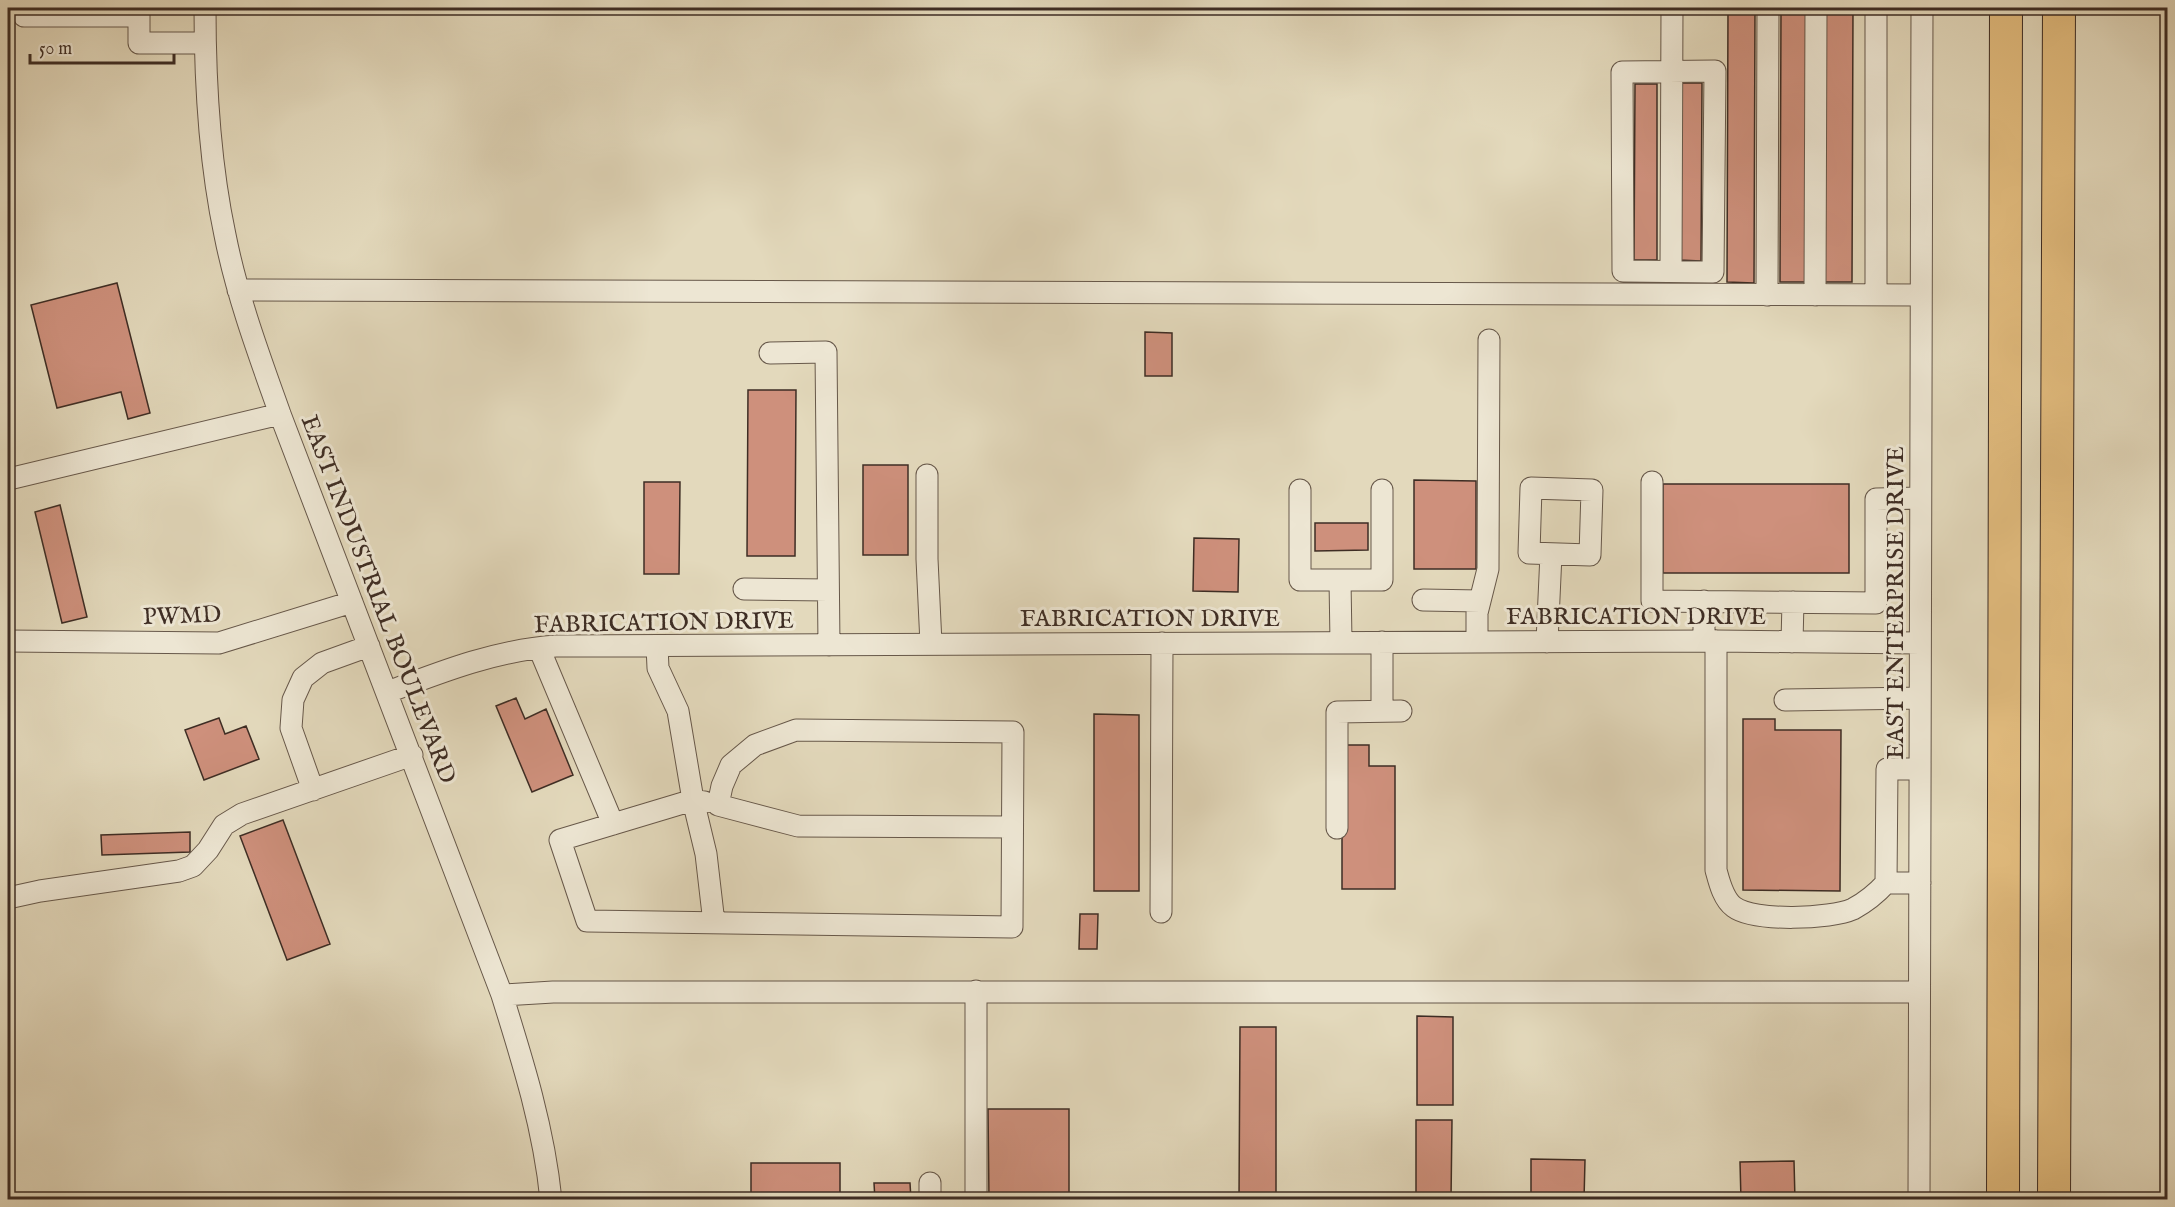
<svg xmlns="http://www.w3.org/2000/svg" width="2175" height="1207" font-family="'IM FELL English',serif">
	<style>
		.building { fill: #ce907c; stroke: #3e2d24; stroke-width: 1.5 }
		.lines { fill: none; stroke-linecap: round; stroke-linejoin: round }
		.minor-casing { stroke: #67584a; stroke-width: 23 }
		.highway-casing { stroke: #3e2d24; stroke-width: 34 }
		.minor { stroke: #ede6d3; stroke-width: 21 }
		.highway { stroke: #e2bc7e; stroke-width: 32 }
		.labels { text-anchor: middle; stroke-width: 6; stroke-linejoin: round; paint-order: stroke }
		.street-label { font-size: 24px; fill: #3e2d24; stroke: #ede6d3 }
	</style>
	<rect width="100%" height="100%" fill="#e3d9bc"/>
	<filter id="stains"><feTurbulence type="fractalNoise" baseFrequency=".00333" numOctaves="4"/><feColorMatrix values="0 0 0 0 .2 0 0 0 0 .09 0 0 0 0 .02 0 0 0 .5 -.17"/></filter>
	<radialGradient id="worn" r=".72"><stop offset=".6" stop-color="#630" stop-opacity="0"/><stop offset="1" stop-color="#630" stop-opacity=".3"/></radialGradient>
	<path class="building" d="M 1728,8 L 1755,8 L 1754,283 L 1727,282 Z
		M 1781,8 L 1808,8 L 1807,282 L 1780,282 Z
		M 1824,8 L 1853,8 L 1852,282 L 1823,282 Z
		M 1679,83 L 1702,83 L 1701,261 L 1679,260 Z
		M 1635,84 L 1657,84 L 1657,260 L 1634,260 Z
		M 117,283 L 150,413 L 128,419 L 121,392 L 57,408 L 31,305 Z
		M 1145,332 L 1172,333 L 1172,376 L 1145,376 Z
		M 748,390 L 796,390 L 795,556 L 747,556 Z
		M 863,465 L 908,465 L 908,555 L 863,555 Z
		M 1414,480 L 1476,481 L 1476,569 L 1414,569 Z
		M 644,482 L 680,482 L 679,574 L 644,574 Z
		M 1663,484 L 1849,484 L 1849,573 L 1663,573 Z
		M 60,505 L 87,617 L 62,623 L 35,512 Z
		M 1315,523 L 1368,523 L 1368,550 L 1315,551 Z
		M 1194,538 L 1239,539 L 1238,592 L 1193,591 Z
		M 516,698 L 525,719 L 546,709 L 573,775 L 532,792 L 496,706 Z
		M 1094,714 L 1139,715 L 1139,891 L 1094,891 Z
		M 219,718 L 225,734 L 246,726 L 259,759 L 204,780 L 185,730 Z
		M 1743,719 L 1775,719 L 1775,730 L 1841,730 L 1840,891 L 1743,890 Z
		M 1342,745 L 1369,745 L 1369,766 L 1395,766 L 1395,889 L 1342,889 Z
		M 283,820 L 330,944 L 287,960 L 240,836 Z
		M 190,832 L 190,852 L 102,855 L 101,835 Z
		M 1080,914 L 1098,914 L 1097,949 L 1079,949 Z
		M 1417,1016 L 1453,1017 L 1453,1105 L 1417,1105 Z
		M 1240,1027 L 1276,1027 L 1276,1200 L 1239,1200 Z
		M 988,1109 L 1069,1109 L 1069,1199 L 989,1200 Z
		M 1416,1120 L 1452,1120 L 1451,1200 L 1416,1200 Z
		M 1531,1159 L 1585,1160 L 1584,1200 L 1531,1200 Z
		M 1794,1161 L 1795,1200 L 1741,1200 L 1740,1162 Z
		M 751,1163 L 840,1163 L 840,1200 L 751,1200 Z
		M 874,1183 L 910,1183 L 911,1200 L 875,1200 Z"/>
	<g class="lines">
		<defs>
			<path id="minor" d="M 139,8 L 139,43 L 205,43
				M 205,8 C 205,84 209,160 225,235 C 237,296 259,355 280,414 L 502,995 C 523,1062 544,1129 551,1200
				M 1876,8 L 1876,295
				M 24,16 L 139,16
				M 1715,71 L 1713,272 L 1623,271 L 1622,72 Z
				M 1671,271 L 1672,8
				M 238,290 L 1921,295
				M 1767,295 L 1768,8
				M 1815,295 L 1816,8
				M 770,353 L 826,352 L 829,645
				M 927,475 L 927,559 L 931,644
				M 13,478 L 280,414
				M 1652,482 L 1652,601 L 1876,603 L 1876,499 L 1920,498
				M 1531,488 L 1592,490 L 1590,555 L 1529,553 Z
				M 1300,490 L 1300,580 L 1382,580 L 1382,490
				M 1340,580 L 1341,642
				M 744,589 L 828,590
				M 1423,600 L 1480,601
				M 1704,601 L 1704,641
				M 8,641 L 219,643 L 352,602
				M 1716,641 L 1716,870 C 1719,881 1723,899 1734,907 C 1754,922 1831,919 1853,909 C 1866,902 1876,894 1886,883 L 1920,883
				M 1382,642 L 1382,711
				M 1477,642 L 1477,613 L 1488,569 L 1489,340
				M 1547,642 L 1551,554
				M 1792,642 L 1793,602
				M 657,646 L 658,668 L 678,711 L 693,800 L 560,840 L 587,921 L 1012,927 L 1013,732 L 796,730 L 755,745 L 731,765 L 722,786 L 718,805 L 798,826 L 1012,827
				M 539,648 L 613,824
				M 388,692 C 443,671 497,650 556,646 L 1716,641 L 1920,643
				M 1785,700 L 1920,698
				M 313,790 L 291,728 L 293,700 L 303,678 L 322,663 L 369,646
				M 705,802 L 693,800 L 706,854 L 714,923
				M 1337,828 L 1337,712 L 1401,711
				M 1886,883 L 1887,769 L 1920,769
				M 8,898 L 40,891 L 179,871 L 193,866 L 208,850 L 224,825 L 242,814 L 412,755
				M 1161,912 L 1162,643
				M 976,991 L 976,1200
				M 502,995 L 553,992 L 1919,992
				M 930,1200 L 930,1183
				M 1919,1200 L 1922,8"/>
			<path id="highway" d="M 2003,1200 L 2006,8
				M 2054,1200 L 2059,8"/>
		</defs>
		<use href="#minor" class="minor-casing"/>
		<use href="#highway" class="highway-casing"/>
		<use href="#minor" class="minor"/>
		<use href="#highway" class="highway"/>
	</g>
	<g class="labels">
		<g class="street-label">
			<text transform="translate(379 599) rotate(69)" y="8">EAST INDUSTRIAL BOULEVARD</text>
			<text transform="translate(1895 603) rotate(-90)" y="8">EAST ENTERPRISE DRIVE</text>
			<text transform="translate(182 615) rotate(-2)" y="8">PWMD</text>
			<text x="1636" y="624">FABRICATION DRIVE</text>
			<text x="1150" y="626">FABRICATION DRIVE</text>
			<text transform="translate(664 622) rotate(-1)" y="8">FABRICATION DRIVE</text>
		</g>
	</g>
	<rect width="2175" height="1207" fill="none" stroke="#e3d9bc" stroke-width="30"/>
	<rect x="9" y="9" width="2157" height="1189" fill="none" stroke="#3e2d24" stroke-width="3"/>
	<rect x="15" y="15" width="2145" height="1177" fill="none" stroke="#3e2d24" stroke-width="1.5"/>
	<path d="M30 54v9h144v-9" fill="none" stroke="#3e2d24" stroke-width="3"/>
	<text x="39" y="54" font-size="18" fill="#3e2d24" stroke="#ede6d3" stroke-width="4.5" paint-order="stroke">50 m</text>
	<rect width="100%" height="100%" filter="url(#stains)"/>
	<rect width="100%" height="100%" fill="url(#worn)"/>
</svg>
